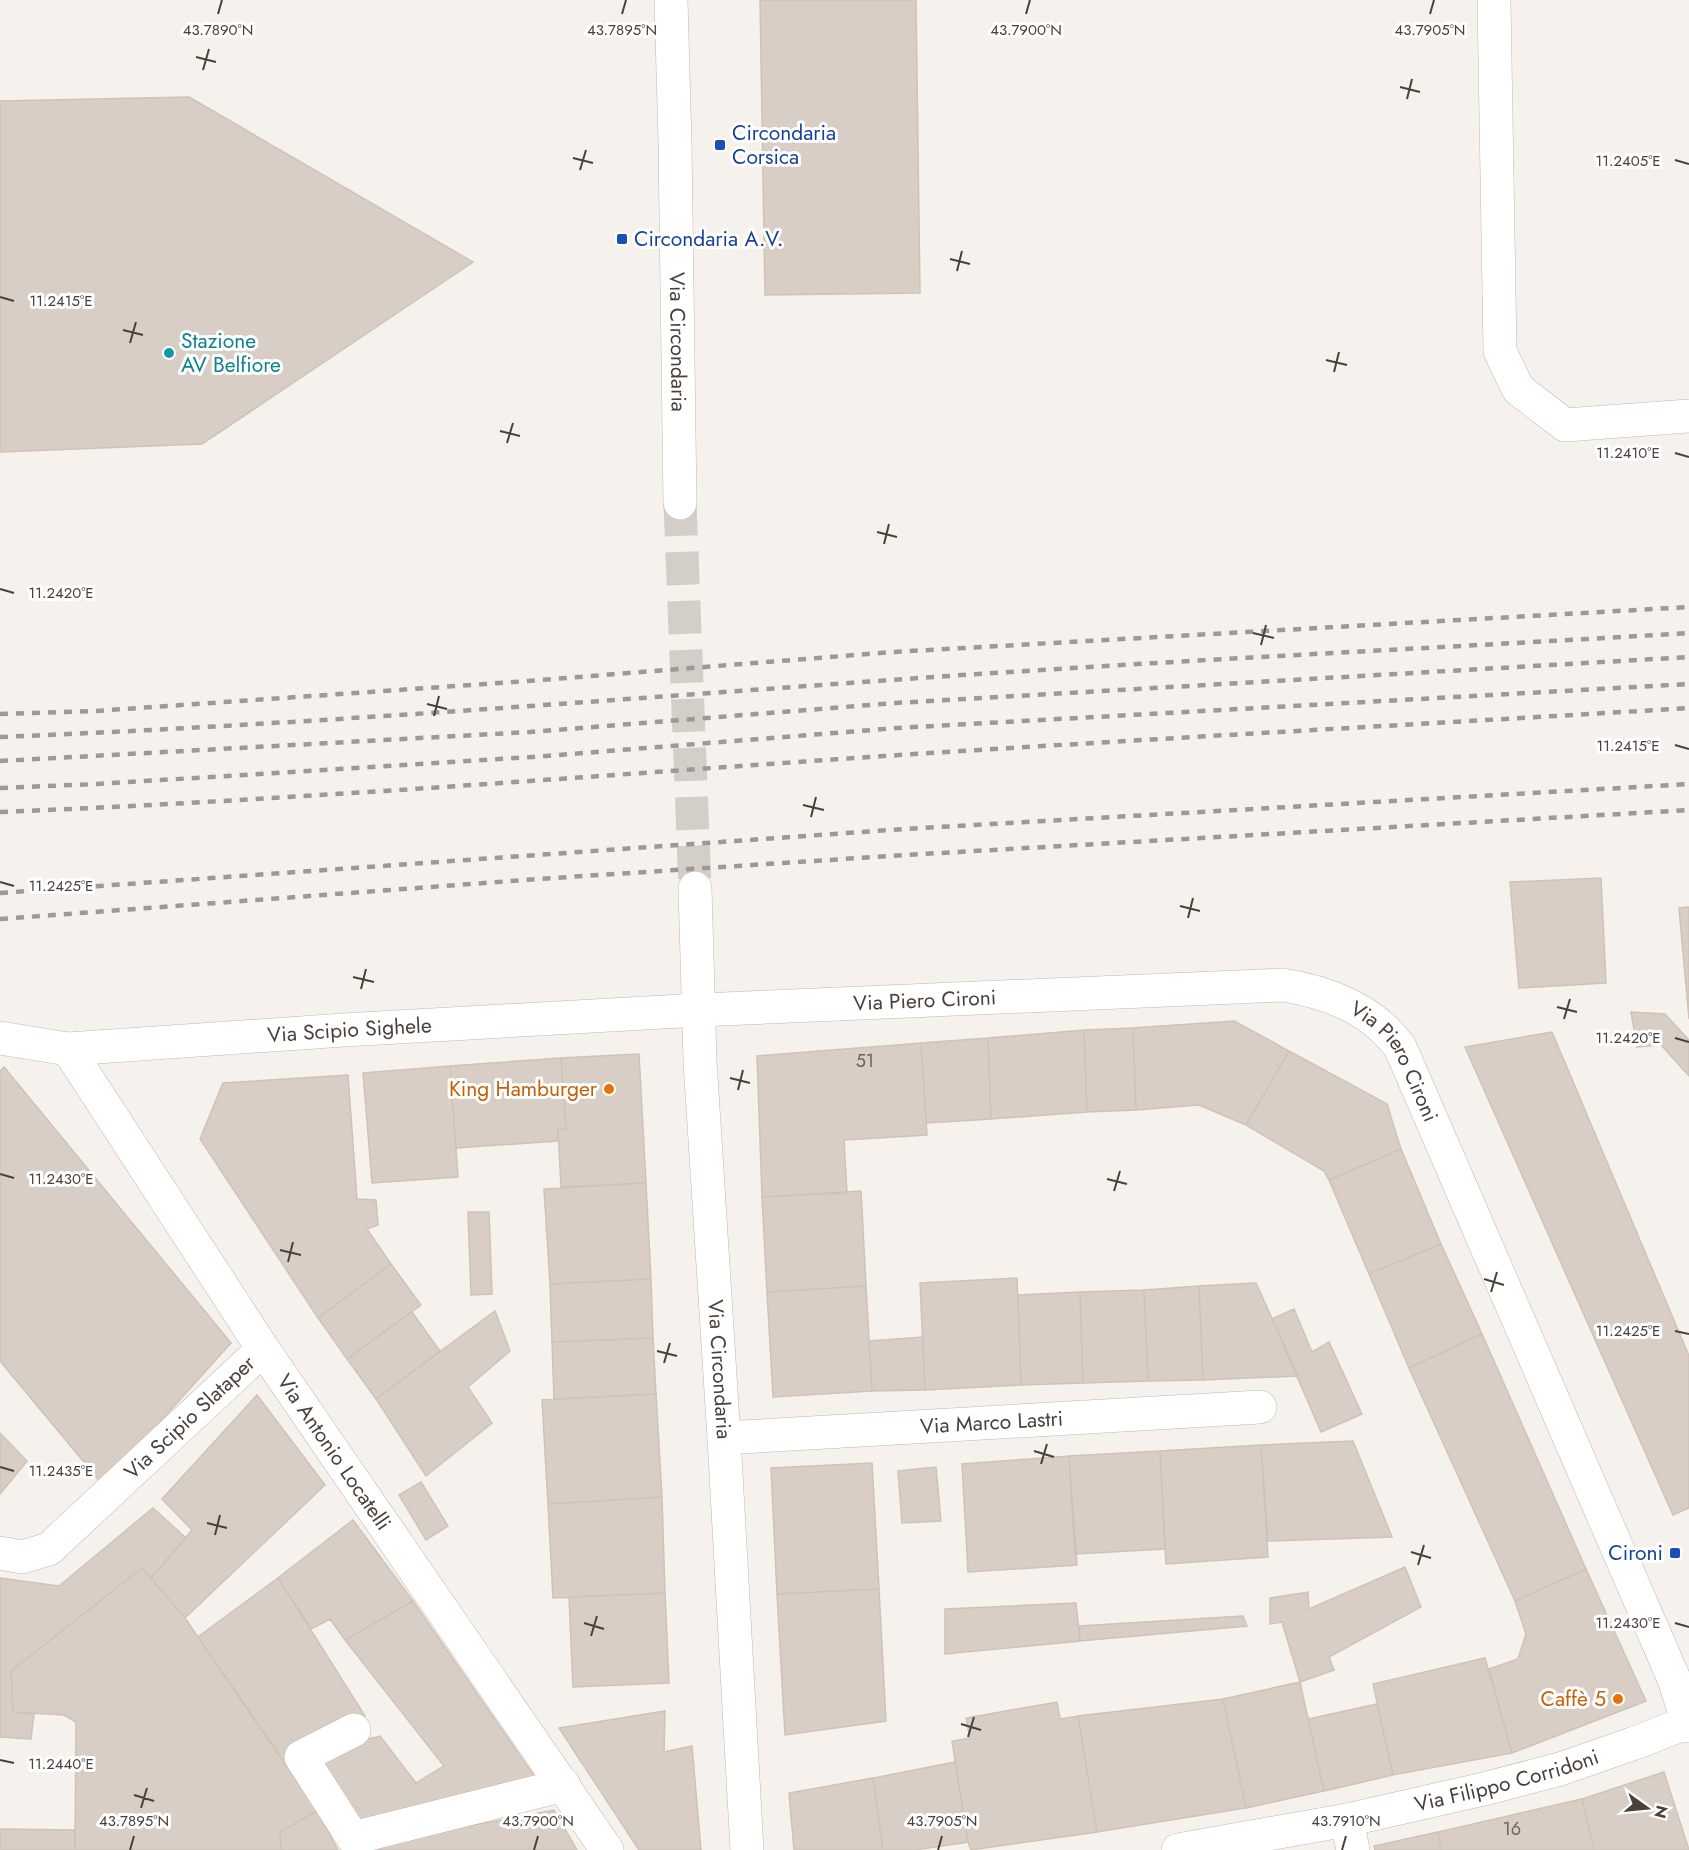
<svg xmlns="http://www.w3.org/2000/svg" width="1689" height="1850" font-family="Jost,sans-serif">
	<style>
		.building { fill: #d9cec5; stroke: #d1c2b6; stroke-width: 1.5 }
		.lines { fill: none; stroke-linecap: round; stroke-linejoin: round }
		.minor-tunnel { stroke: #d3cec8; stroke-width: 33; stroke-dasharray: 33 16; stroke-linecap: butt }
		.minor-casing { stroke: #c0b8af; stroke-width: 34 }
		.minor { stroke: #fff; stroke-width: 33 }
		.rail { stroke: #9a9a9a; stroke-width: 4.5; stroke-dasharray: 8 8; stroke-linecap: butt }
		.ticks { fill: none; stroke: #4a413a; stroke-width: 2 }
		.transit-dot { fill: #1a4fb4; stroke: #fff; stroke-width: 2 }
		.culture-dot { fill: #0f9aa8; stroke: #fff; stroke-width: 2 }
		.food-dot { fill: #e8710a; stroke: #fff; stroke-width: 2 }
		.labels { text-anchor: middle; stroke-width: 6; stroke-linejoin: round; paint-order: stroke }
		.number-label { font-size: 18px; fill: #6e645d }
		.transit-label { font-size: 21px; fill: #164399; stroke: #fff; text-anchor: start }
		.culture-label { font-size: 21px; fill: #0d838f; stroke: #fff; text-anchor: start }
		.street-label { font-size: 21px; fill: #4a413a; stroke: #fff }
		.food-label { font-size: 21px; fill: #c56008; stroke: #fff; text-anchor: end }
		.ticks-label { font-size: 15px; text-anchor: middle; fill: #4a413a; stroke: #fff; stroke-width: 6; stroke-linejoin: round; paint-order: stroke }
	</style>
	<rect width="100%" height="100%" fill="#f5f1ec"/>
	<path class="building" d="M 760,0 L 916,0 L 920,293 L 765,295 Z
		M 189,97 L 473,262 L 202,444 L 0,452 L 0,101 Z
		M 1601,878 L 1606,983 L 1519,988 L 1510,882 Z
		M 1689,907 L 1689,1019 L 1679,908 Z
		M 1631,1012 L 1665,1014 L 1689,1040 L 1689,1076 L 1661,1045 L 1637,1047 Z
		M 1234,1021 L 1289,1051 L 1246,1125 L 1199,1105 L 1136,1110 L 1133,1028 Z
		M 1133,1028 L 1136,1110 L 1087,1112 L 1084,1030 Z
		M 1084,1030 L 1087,1112 L 991,1119 L 988,1038 Z
		M 1552,1032 L 1689,1356 L 1689,1508 L 1673,1515 L 1465,1047 Z
		M 988,1038 L 991,1119 L 926,1123 L 921,1043 Z
		M 921,1043 L 927,1135 L 844,1140 L 847,1193 L 762,1197 L 757,1056 Z
		M 1289,1051 L 1387,1104 L 1401,1149 L 1329,1180 L 1324,1171 L 1246,1125 Z
		M 639,1054 L 646,1183 L 561,1187 L 558,1129 L 566,1129 L 561,1058 Z
		M 561,1058 L 566,1129 L 558,1129 L 558,1141 L 456,1148 L 450,1066 Z
		M 450,1066 L 458,1177 L 372,1183 L 363,1073 Z
		M 4,1067 L 231,1343 L 103,1485 L 0,1361 L 0,1071 Z
		M 348,1075 L 357,1199 L 376,1200 L 378,1225 L 367,1229 L 391,1264 L 318,1318 L 200,1139 L 223,1083 Z
		M 1401,1149 L 1441,1244 L 1369,1274 L 1329,1180 Z
		M 646,1183 L 651,1279 L 550,1284 L 544,1189 Z
		M 861,1191 L 866,1286 L 767,1292 L 762,1197 Z
		M 468,1212 L 489,1212 L 492,1294 L 471,1295 Z
		M 1441,1244 L 1482,1334 L 1409,1368 L 1369,1274 Z
		M 391,1264 L 421,1305 L 347,1359 L 318,1318 Z
		M 1017,1278 L 1021,1385 L 925,1390 L 920,1283 Z
		M 651,1279 L 653,1338 L 552,1342 L 550,1284 Z
		M 1256,1283 L 1298,1376 L 1203,1380 L 1199,1286 Z
		M 866,1286 L 872,1391 L 773,1397 L 767,1292 Z
		M 1199,1286 L 1203,1380 L 1148,1381 L 1144,1290 Z
		M 1144,1290 L 1148,1381 L 1083,1383 L 1080,1292 Z
		M 1080,1292 L 1083,1383 L 1021,1385 L 1018,1295 Z
		M 1294,1309 L 1312,1352 L 1329,1342 L 1362,1414 L 1321,1432 L 1272,1319 Z
		M 495,1311 L 510,1351 L 468,1387 L 492,1423 L 426,1476 L 376,1399 Z
		M 412,1312 L 440,1351 L 376,1399 L 347,1359 Z
		M 1482,1334 L 1586,1569 L 1515,1601 L 1409,1368 Z
		M 923,1337 L 925,1390 L 872,1391 L 869,1341 Z
		M 653,1338 L 656,1394 L 554,1399 L 552,1342 Z
		M 656,1394 L 662,1497 L 548,1504 L 542,1400 Z
		M 257,1395 L 325,1485 L 185,1618 L 151,1578 L 192,1530 L 162,1499 Z
		M 0,1433 L 27,1461 L 0,1494 Z
		M 1353,1441 L 1392,1537 L 1268,1541 L 1261,1445 Z
		M 1261,1445 L 1268,1557 L 1166,1564 L 1160,1451 Z
		M 1160,1451 L 1165,1549 L 1075,1554 L 1069,1456 Z
		M 1069,1456 L 1077,1565 L 968,1572 L 962,1464 Z
		M 872,1463 L 879,1589 L 777,1594 L 771,1468 Z
		M 936,1467 L 941,1521 L 902,1523 L 898,1471 Z
		M 421,1482 L 448,1526 L 426,1540 L 399,1495 Z
		M 662,1497 L 665,1593 L 553,1598 L 548,1504 Z
		M 153,1508 L 186,1538 L 151,1578 L 142,1568 L 11,1671 L 13,1712 L 34,1714 L 31,1739 L 0,1737 L 0,1578 L 59,1586 Z
		M 353,1520 L 413,1601 L 345,1640 L 330,1619 L 311,1629 L 278,1578 Z
		M 1405,1567 L 1421,1607 L 1329,1657 L 1334,1670 L 1300,1682 L 1282,1622 L 1270,1624 L 1270,1598 L 1308,1592 L 1309,1609 Z
		M 142,1568 L 185,1618 L 317,1811 L 280,1832 L 281,1850 L 75,1850 L 76,1722 L 64,1715 L 13,1712 L 11,1671 Z
		M 1586,1569 L 1646,1701 L 1512,1753 L 1489,1669 L 1518,1659 L 1526,1634 L 1515,1601 Z
		M 278,1578 L 365,1716 L 283,1760 L 198,1637 Z
		M 879,1589 L 886,1721 L 785,1735 L 777,1594 Z
		M 665,1593 L 669,1683 L 573,1687 L 569,1597 Z
		M 413,1601 L 539,1783 L 361,1825 L 317,1752 L 380,1736 L 416,1783 L 444,1766 L 345,1640 Z
		M 1076,1603 L 1080,1641 L 945,1654 L 945,1609 Z
		M 1243,1616 L 1247,1626 L 1080,1641 L 1079,1626 Z
		M 1485,1658 L 1512,1753 L 1393,1775 L 1373,1684 Z
		M 1300,1682 L 1324,1791 L 1246,1808 L 1223,1699 Z
		M 1223,1699 L 1246,1808 L 1097,1832 L 1078,1716 Z
		M 1057,1702 L 1060,1719 L 1078,1716 L 1097,1832 L 971,1850 L 968,1842 L 952,1741 L 970,1738 L 966,1718 Z
		M 1377,1704 L 1393,1775 L 1324,1791 L 1308,1719 Z
		M 665,1711 L 664,1752 L 692,1746 L 701,1850 L 639,1850 L 559,1728 Z
		M 955,1762 L 968,1842 L 915,1850 L 883,1850 L 873,1778 Z
		M 1664,1772 L 1689,1850 L 1594,1850 L 1582,1799 Z
		M 873,1778 L 883,1850 L 794,1850 L 789,1793 Z
		M 1582,1799 L 1594,1850 L 1441,1850 L 1438,1832 Z
		M 554,1810 L 577,1850 L 340,1850 Z
		M 317,1811 L 338,1850 L 281,1850 L 280,1832 Z
		M 0,1829 L 74,1830 L 75,1850 L 0,1850 Z
		M 1438,1832 L 1441,1850 L 1375,1850 L 1374,1846 Z"/>
	<g class="lines">
		<path class="minor-tunnel" d="M 680,503 L 695,888"/>
		<defs>
			<g id="minor">
				<path id="s1" d="M 671,0 L 675,142 L 680,503"/>
				<path d="M 1494,0 L 1500,351 L 1518,389 L 1565,425 L 1689,416"/>
				<path id="s2" d="M 695,888 L 700,1061 L 724,1438 L 747,1850"/>
				<path id="s3" d="M 0,1038 L 68,1049 L 344,1030 L 699,1010 L 1283,985 C 1328,992 1373,1010 1400,1047 L 1674,1679 L 1689,1726"/>
				<path id="s4" d="M 68,1049 L 263,1349 L 607,1850"/>
				<path id="s5" d="M 724,1438 L 1260,1407"/>
				<path id="s6" d="M 0,1553 L 22,1557 L 49,1549 L 263,1349"/>
				<path d="M 354,1730 L 301,1757 L 353,1838 L 564,1785"/>
				<path d="M 1347,1820 L 1353,1850"/>
				<path id="s7" d="M 1178,1850 L 1347,1820 L 1484,1789 L 1560,1769 L 1632,1744 L 1689,1722"/>
			</g>
		</defs>
		<use href="#minor" class="minor-casing"/>
		<use href="#minor" class="minor"/>
		<path class="rail" d="M 0,714 L 95,711 L 528,681 L 893,652 L 1689,607
			M 0,737 C 297,725 594,701 891,680 C 1157,661 1423,649 1689,633
			M 0,761 L 530,732 L 895,703 L 1689,657
			M 0,788 L 97,784 L 533,757 L 897,728 L 1689,684
			M 0,812 C 300,800 600,775 900,755 C 1163,738 1426,724 1689,708
			M 0,893 L 904,829 L 1689,784
			M 0,919 L 538,879 L 905,855 L 1689,810"/>
	</g>
	<path class="ticks" d="M 218,14 L 222,0M 622,14 L 626,0M 1026,14 L 1030,0M 1430,14 L 1434,0M 196,57 L 216,62M 203,70 L 209,49M 1400,87 L 1420,92M 1407,99 L 1412,79M 573,158 L 593,163M 1675,160 L 1689,164M 580,170 L 586,150M 950,259 L 970,264M 957,271 L 962,251M 0,297 L 14,301M 123,330 L 143,335M 130,343 L 136,322M 1326,360 L 1347,365M 1334,372 L 1339,352M 500,431 L 520,436M 507,443 L 513,423M 1675,453 L 1689,457M 877,532 L 897,537M 884,544 L 889,524M 0,589 L 14,593M 1253,633 L 1274,638M 1261,645 L 1266,625M 427,704 L 447,709M 434,716 L 439,696M 1675,745 L 1689,749M 803,805 L 824,810M 811,817 L 816,797M 0,882 L 14,886M 1180,906 L 1200,911M 1188,918 L 1193,898M 353,977 L 374,982M 361,989 L 366,969M 1557,1007 L 1577,1012M 1564,1019 L 1570,999M 1675,1038 L 1689,1042M 730,1078 L 750,1083M 738,1090 L 743,1070M 0,1174 L 14,1178M 1107,1179 L 1127,1184M 1114,1191 L 1120,1171M 280,1250 L 301,1255M 288,1262 L 293,1242M 1484,1279 L 1504,1285M 1491,1292 L 1497,1272M 1675,1331 L 1689,1334M 657,1351 L 677,1356M 664,1363 L 670,1343M 1034,1451 L 1054,1457M 1041,1464 L 1047,1444M 0,1467 L 14,1471M 207,1523 L 227,1528M 215,1535 L 220,1515M 1411,1552 L 1431,1558M 1418,1565 L 1424,1545M 584,1623 L 604,1629M 1675,1623 L 1689,1627M 591,1636 L 597,1616M 961,1724 L 981,1730M 968,1737 L 974,1717M 0,1760 L 14,1763M 134,1795 L 154,1801M 141,1808 L 147,1788M 130,1850 L 134,1836M 534,1850 L 538,1836M 938,1850 L 942,1836M 1342,1850 L 1346,1836"/>
	<g class="transit-dot">
		<rect x="714" y="139" width="12" height="12" rx="3"/>
		<rect x="616" y="233" width="12" height="12" rx="3"/>
		<rect x="1669" y="1547" width="12" height="12" rx="3"/>
	</g>
	<circle class="culture-dot" cx="169" cy="353" r="6"/>
	<g class="food-dot">
		<circle cx="609" cy="1089" r="6"/>
		<circle cx="1618" cy="1699" r="6"/>
	</g>
	<g class="labels">
		<g class="number-label">
			<text x="865" y="1067">51</text>
			<text x="1512" y="1835">16</text>
		</g>
		<g class="transit-label">
			<text x="732" y="140">Circondaria<tspan x="732" dy="24">Corsica</tspan></text>
			<text x="634" y="246">Circondaria A.V.</text>
			<text x="1663" y="1560" text-anchor="end">Cironi</text>
		</g>
		<g class="culture-label">
			<text x="181" y="348">Stazione<tspan x="181" dy="24">AV Belfiore</tspan></text>
		</g>
		<g class="street-label">
			<text dy="7" stroke="none"><textPath href="#s1" startOffset="342">Via Circondaria</textPath></text>
			<text dy="7" stroke="none"><textPath href="#s3" startOffset="927">Via Piero Cironi</textPath></text>
			<text dy="7" stroke="none"><textPath href="#s3" startOffset="351">Via Scipio Sighele</textPath></text>
			<text dy="7" stroke="none"><textPath href="#s3" startOffset="1430">Via Piero Cironi</textPath></text>
			<text dy="7" stroke="none"><textPath href="#s2" startOffset="482">Via Circondaria</textPath></text>
			<text dy="7" stroke="none"><textPath href="#s6" startOffset="243">Via Scipio Slataper</textPath></text>
			<text dy="7" stroke="none"><textPath href="#s5" startOffset="268">Via Marco Lastri</textPath></text>
			<text dy="7" stroke="none"><textPath href="#s4" startOffset="483">Via Antonio Locatelli</textPath></text>
			<text dy="7" stroke="none"><textPath href="#s7" startOffset="336">Via Filippo Corridoni</textPath></text>
		</g>
		<g class="food-label">
			<text x="597" y="1096">King Hamburger</text>
			<text x="1606" y="1706">Caffè 5</text>
		</g>
	</g>
	<g class="ticks-label">
		<text x="218" y="35">43.7890°N</text>
		<text x="622" y="35">43.7895°N</text>
		<text x="1026" y="35">43.7900°N</text>
		<text x="1430" y="35">43.7905°N</text>
		<text x="1628" y="166">11.2405°E</text>
		<text x="61" y="306">11.2415°E</text>
		<text x="1628" y="458">11.2410°E</text>
		<text x="61" y="598">11.2420°E</text>
		<text x="1628" y="751">11.2415°E</text>
		<text x="61" y="891">11.2425°E</text>
		<text x="1628" y="1043">11.2420°E</text>
		<text x="61" y="1184">11.2430°E</text>
		<text x="1628" y="1336">11.2425°E</text>
		<text x="61" y="1476">11.2435°E</text>
		<text x="1628" y="1628">11.2430°E</text>
		<text x="61" y="1769">11.2440°E</text>
		<text x="134" y="1826">43.7895°N</text>
		<text x="538" y="1826">43.7900°N</text>
		<text x="942" y="1826">43.7905°N</text>
		<text x="1346" y="1826">43.7910°N</text>
	</g>
	<g transform="translate(1647 1808) rotate(105)" stroke="#ffffff" stroke-width="4.5" paint-order="stroke">
	<path d="M0-4.5L10 22L0 15L-10 22Z" fill="#4a413a"/>
	<text y="-9" font-size="16" font-weight="bold" text-anchor="middle" fill="#4a413a">N</text>
	</g>
</svg>
